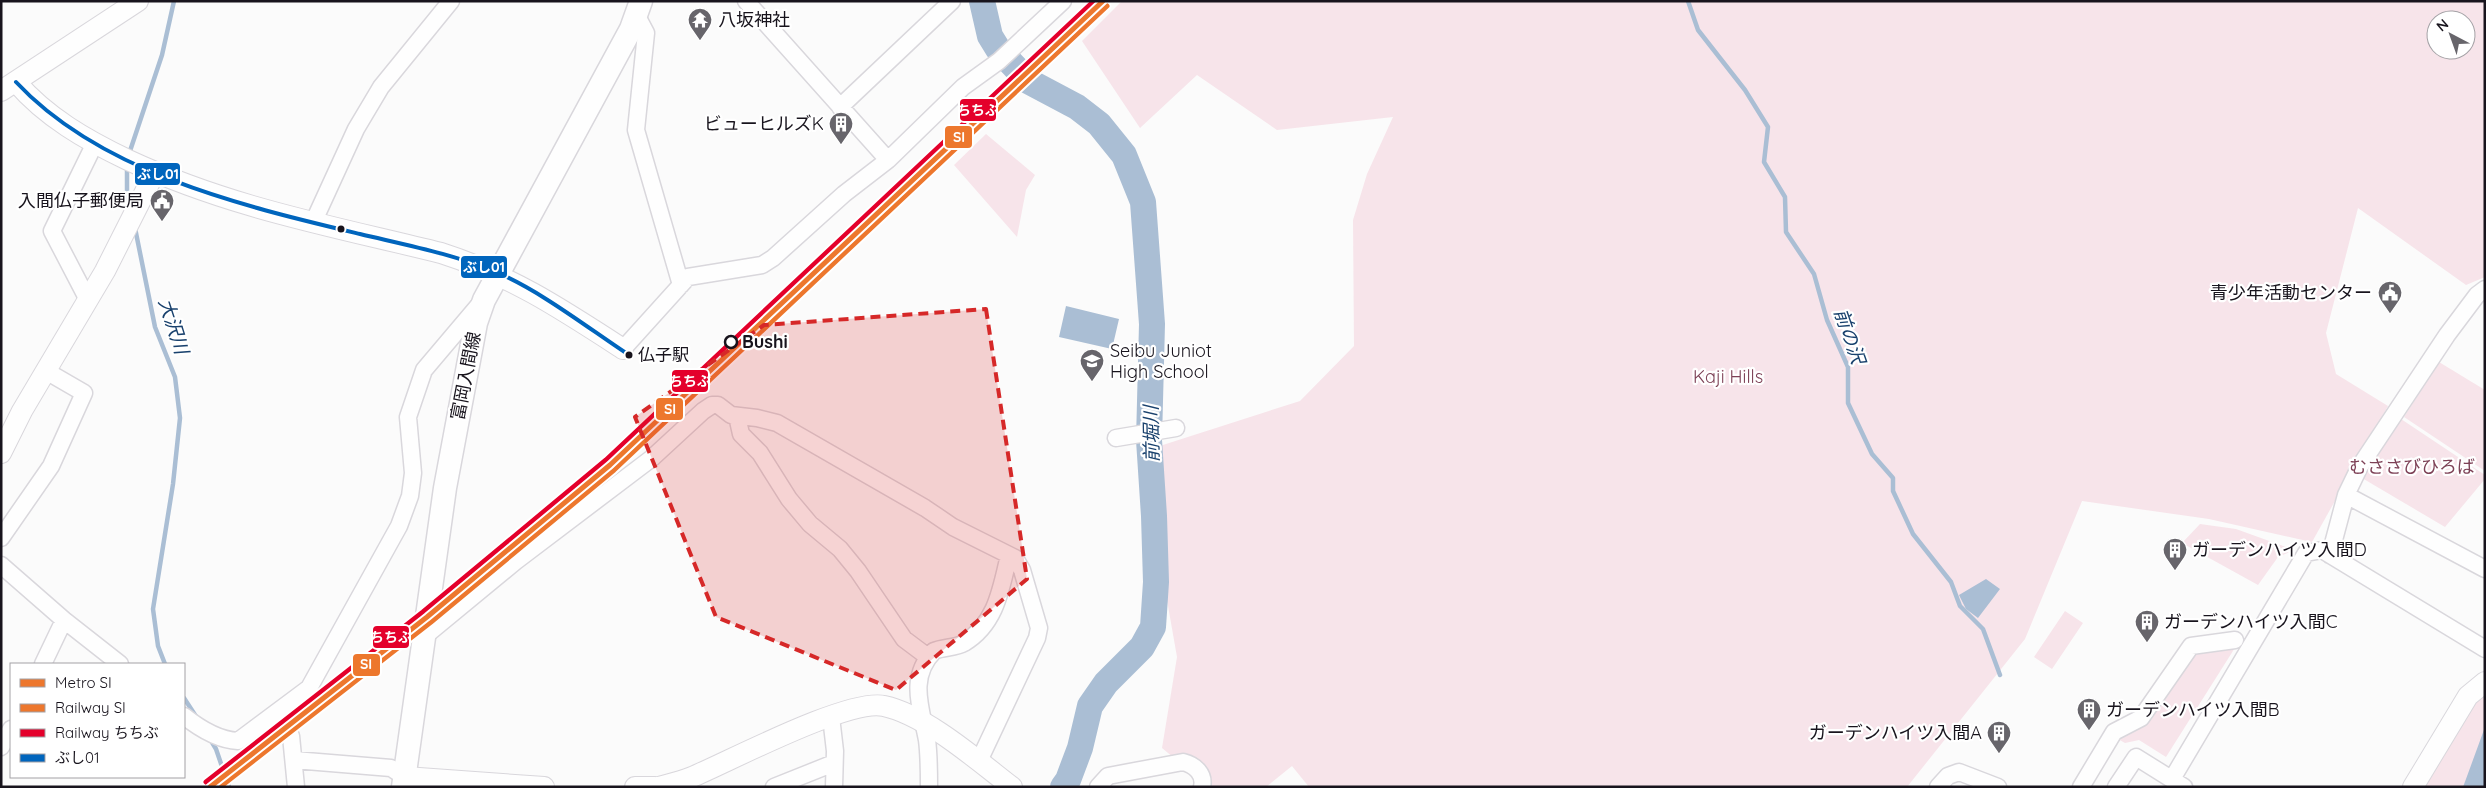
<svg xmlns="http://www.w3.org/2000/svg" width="2486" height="788" font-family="Quicksand,'Noto Sans JP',sans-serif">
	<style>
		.green { fill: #f7e4ea; fill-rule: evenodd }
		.water { fill: #aabed4 }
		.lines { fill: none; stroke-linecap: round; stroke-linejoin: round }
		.stream { stroke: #aabed4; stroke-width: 4.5 }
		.river { stroke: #aabed4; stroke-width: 26 }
		.minor-casing { stroke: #d9d7dc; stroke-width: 19 }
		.tertiary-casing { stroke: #d9d7dc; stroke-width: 22 }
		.secondary-casing { stroke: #d9d7dc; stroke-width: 25 }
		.minor { stroke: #fefefe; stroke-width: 16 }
		.tertiary { stroke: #fefefe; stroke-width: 20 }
		.secondary { stroke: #fefefe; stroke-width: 22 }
		.bus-1-casing { stroke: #fff; stroke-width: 8 }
		.bus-1 { stroke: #0065bd; stroke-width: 4 }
		.rail-1-casing { stroke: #fff; stroke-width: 9 }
		.rail-2-casing { stroke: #fff; stroke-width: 9 }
		.rail-1 { stroke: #ed772d; stroke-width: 5 }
		.rail-2 { stroke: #e4002b; stroke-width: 5 }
		.metro-1-casing { stroke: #fff; stroke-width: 9 }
		.metro-1 { stroke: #ed772d; stroke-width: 5 }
		.marked { fill: #d62828; fill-opacity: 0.2; stroke: #d62828; stroke-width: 4; stroke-dasharray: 10 6; stroke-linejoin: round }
		.bus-dot { fill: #18141d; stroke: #fff; stroke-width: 2 }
		.stop-dot { fill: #fff; stroke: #18141d; stroke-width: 2.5 }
		.labels { text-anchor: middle; stroke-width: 4.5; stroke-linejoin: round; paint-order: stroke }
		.bus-label { font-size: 17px; fill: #18141d; stroke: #fff; text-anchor: start }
		.poi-label { font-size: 18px; fill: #18141d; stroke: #fff; text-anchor: start }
		.stop-label { font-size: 18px; font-weight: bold; fill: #18141d; stroke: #fff; text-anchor: start }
		.street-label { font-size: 18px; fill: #18141d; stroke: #fff }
		.park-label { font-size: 18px; fill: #7d4156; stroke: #fff }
		.water-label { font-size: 19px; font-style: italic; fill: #19416d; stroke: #fff }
		.line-badge { stroke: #fff; stroke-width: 2 }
		.badge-label { font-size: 14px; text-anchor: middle; font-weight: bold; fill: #fff }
	</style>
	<rect width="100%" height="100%" fill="#fbfbfb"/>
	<path class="green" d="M 1122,1 L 2485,1 L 2485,277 L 2466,285 L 2358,208 L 2326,333 L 2336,374 L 2388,406 L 2312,542 L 2209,519 L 2082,501 L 2025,639 L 1907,787 L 1309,787 L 1292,766 L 1266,787 L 1209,787 L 1162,748 L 1177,657 L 1141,452 L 1300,401 L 1354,346 L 1353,220 L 1367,174 L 1393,117 L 1277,130 L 1197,75 L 1140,128 L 1082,41 ZM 2436,20 L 2466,20 L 2466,50 L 2436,50 Z
		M 986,134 L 1035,175 L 1026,190 L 1017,237 L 954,165 Z
		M 2439,362 L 2485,390 L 2485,471 L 2404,417 Z
		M 2401,419 L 2485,475 L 2485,479 L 2445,527 L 2362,478 Z
		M 2200,524 L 2236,529 L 2294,550 L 2278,557 L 2258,585 L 2182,543 Z
		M 2065,611 L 2083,623 L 2052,669 L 2034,657 Z
		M 2238,643 L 2166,757 L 2139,740 L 2125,743 L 2118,739 L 2191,646 Z
		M 2485,693 L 2485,787 L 2418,787 L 2473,703 Z"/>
	<path class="water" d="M 1066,306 L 1119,319 L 1112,349 L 1059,337 Z
		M 1986,579 L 2000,589 L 1978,618 L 1966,609 L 1959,595 Z
		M 2485,727 L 2485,787 L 2463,787 L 2466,779 Z"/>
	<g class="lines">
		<path class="stream" d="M 1688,1 L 1698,30 L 1745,90 L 1768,127 L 1764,162 L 1785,197 L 1786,232 L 1814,274 L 1827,320 L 1848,367 L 1848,403 L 1872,454 L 1893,478 L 1893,491 L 1913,534 L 1951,582 L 1960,606 L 1983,629 L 2000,675
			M 129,154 L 162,55 L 174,1
			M 127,164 L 127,196 L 130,208
			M 135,228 L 155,327 L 175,377 L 180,418 L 173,484 L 153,609 L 158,646 L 165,664
			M 184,698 L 197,718
			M 210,739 L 216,749 L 229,787"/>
		<path class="river" d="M 982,1 L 990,36 L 998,49 L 1028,81 L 1077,107 L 1099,124 L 1124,155 L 1143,202 L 1152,324 L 1149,440 L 1154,516 L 1156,582 L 1153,627 L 1142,647 L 1106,683 L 1090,706 L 1080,748 L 1068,780 L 1063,787"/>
		<defs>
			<path id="minor" d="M 746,1 L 888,160
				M 637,16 L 646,33 L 636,130 L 681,285
				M 840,107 L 952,1
				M 313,223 L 356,129 L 381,87 L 451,1
				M 88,300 L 52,231 L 95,143
				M 623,349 L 688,277 L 762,265 L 773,258 L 844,194 L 888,160 L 963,87 L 999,61 L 1063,1
				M 737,416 L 741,434 L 760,453 L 789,499 L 810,524 L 840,549 L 858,571 L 904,639 L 928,657
				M 1116,438 L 1176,428
				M 2346,495 L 2485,569
				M 1,538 L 51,466 L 84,393 L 46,371
				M 2330,555 L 2346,495 L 2360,466 L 2447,335 L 2477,295 L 2485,289
				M 1,565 L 64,620 L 120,664
				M 425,636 L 516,561 L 652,458 L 703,411 L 712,405 L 718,405 L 731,415 L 757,418 L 777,423 L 925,508 L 953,527 L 1015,558 L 1022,570 L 1039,628 L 1037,638 L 979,761
				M 43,664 L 64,620
				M 274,715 L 291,736 L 296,787
				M 184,716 C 199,728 218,740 238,741 L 309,688 L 399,526 L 410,496 L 413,473 L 408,417 L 424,370 L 479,305
				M 831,717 L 835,751 L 834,787
				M 1,747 L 11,729
				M 294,760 L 391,768 L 405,777
				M 2172,779 L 2306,553 L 2322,550 L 2485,649
				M 774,787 L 834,763
				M 929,787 C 929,771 929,755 927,740 C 921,708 908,677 934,651 C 943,647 956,648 964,643 C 996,624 1001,589 1009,555
				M 1098,787 L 1108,776 L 1183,762 C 1195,765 1205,774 1202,787
				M 1938,787 L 1948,776 L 1959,772 L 1998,787
				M 2081,787 L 2114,732 L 2141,718 L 2191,646 L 2235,640
				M 2116,787 L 2136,757 L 2184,787"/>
			<path id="tertiary" d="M 16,82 C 46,117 86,140 128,160 C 231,208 332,226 441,253 C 510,275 563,310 623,349
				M 1,91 L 138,1
				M 1,453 L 22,411 L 105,271 L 155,172
				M 405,777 L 544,787
				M 635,787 L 655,787
				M 659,787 C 670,784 682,781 692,777 C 730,761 849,698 884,706 C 926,715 978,761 1012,787
				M 2413,787 L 2468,696 L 2485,682"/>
			<path id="secondary" d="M 403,787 L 445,488 L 476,323 L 484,300 L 631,29 L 641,1"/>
		</defs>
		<use href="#minor" class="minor-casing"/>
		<use href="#tertiary" class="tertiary-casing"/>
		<use href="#secondary" class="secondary-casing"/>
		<use href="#minor" class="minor"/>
		<use href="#tertiary" class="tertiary"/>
		<use href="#secondary" class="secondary"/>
		<defs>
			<path id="bus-1" d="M 16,82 C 101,173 243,206 360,234 C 406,245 454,254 498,273 C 542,292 588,328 629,355"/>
		</defs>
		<use href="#bus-1" class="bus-1-casing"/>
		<use href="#bus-1" class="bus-1"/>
		<defs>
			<path id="rail-1" d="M 220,787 L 431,622 L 614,470 L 1107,6"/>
			<path id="rail-2" d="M 206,782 L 423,612 L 606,460 L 1094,1"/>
		</defs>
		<use href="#rail-1" class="rail-1-casing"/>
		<use href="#rail-2" class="rail-2-casing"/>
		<use href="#rail-1" class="rail-1"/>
		<use href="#rail-2" class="rail-2"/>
		<defs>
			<path id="metro-1" d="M 210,787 L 427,617 L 610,465 L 1103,1"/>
		</defs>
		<use href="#metro-1" class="metro-1-casing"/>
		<use href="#metro-1" class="metro-1"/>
	</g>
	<path class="marked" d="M 986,309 L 1027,579 L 896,690 L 716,617 L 635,417 L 764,325 Z"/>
	<defs>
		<symbol id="temple-pin" viewBox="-11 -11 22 30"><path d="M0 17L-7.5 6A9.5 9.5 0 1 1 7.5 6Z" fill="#67656b" stroke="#fff"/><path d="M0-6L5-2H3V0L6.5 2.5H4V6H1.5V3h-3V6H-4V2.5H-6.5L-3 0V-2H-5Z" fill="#fff"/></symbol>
		<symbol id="building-pin" viewBox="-11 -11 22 30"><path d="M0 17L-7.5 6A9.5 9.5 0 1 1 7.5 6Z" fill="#67656b" stroke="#fff"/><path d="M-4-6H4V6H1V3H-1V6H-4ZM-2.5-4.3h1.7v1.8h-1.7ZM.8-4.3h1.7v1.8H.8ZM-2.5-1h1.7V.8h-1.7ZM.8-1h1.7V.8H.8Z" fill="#fff"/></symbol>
		<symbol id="civic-pin" viewBox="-11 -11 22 30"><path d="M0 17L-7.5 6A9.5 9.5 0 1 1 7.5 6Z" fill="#67656b" stroke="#fff"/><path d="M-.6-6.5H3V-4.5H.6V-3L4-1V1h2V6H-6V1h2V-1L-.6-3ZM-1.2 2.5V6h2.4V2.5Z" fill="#fff"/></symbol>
		<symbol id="school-pin" viewBox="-11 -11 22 30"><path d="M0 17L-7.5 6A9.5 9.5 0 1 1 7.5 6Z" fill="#67656b" stroke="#fff"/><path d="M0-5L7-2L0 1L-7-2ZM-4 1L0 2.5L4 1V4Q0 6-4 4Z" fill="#fff"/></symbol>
	</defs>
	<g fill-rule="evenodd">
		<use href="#temple-pin" x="686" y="6" width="28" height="38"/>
		<use href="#building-pin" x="827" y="110" width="28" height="38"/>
		<use href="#civic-pin" x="148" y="187" width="28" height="38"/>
		<use href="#civic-pin" x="2376" y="279" width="28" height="38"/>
		<use href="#school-pin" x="1078" y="347" width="28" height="38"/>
		<use href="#building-pin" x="2161" y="536" width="28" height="38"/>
		<use href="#building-pin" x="2133" y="608" width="28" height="38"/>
		<use href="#building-pin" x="2075" y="696" width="28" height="38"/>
		<use href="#building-pin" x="1985" y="719" width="28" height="38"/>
	</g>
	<g class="bus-dot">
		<circle cx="341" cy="229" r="4.5"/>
		<circle cx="629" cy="355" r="4.5"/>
	</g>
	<circle class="stop-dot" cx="731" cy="342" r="6"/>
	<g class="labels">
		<g class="bus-label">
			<text x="638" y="361">仏子駅</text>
		</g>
		<g class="poi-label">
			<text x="718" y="26">八坂神社</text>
			<text x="824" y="130" text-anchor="end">ビューヒルズK</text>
			<text x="144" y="207" text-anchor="end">入間仏子郵便局</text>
			<text x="2372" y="299" text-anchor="end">青少年活動センター</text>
			<text x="1110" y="357">Seibu Juniot<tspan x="1110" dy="21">High School</tspan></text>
			<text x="2192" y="556">ガーデンハイツ入間D</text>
			<text x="2164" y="628">ガーデンハイツ入間C</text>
			<text x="2106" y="716">ガーデンハイツ入間B</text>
			<text x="1982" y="739" text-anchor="end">ガーデンハイツ入間A</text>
		</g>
		<g class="stop-label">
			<text x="742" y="348">Bushi</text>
		</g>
		<g class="street-label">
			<text transform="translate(466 376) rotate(-79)" y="6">富岡入間線</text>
		</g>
		<g class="park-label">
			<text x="1728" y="383">Kaji Hills</text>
			<text x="2412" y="473">むささびひろば</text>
		</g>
		<g class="water-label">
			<text transform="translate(174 326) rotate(72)" y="7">大沢川</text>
			<text transform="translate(1850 336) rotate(71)" y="7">前の沢</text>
			<text transform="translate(1151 434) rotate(-91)" y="7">前堀川</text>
		</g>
	</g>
	<g class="line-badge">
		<rect x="959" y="98" width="38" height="24" rx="5" fill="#e4002b"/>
		<rect x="944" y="125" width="29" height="24" rx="5" fill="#ed772d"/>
		<rect x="134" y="162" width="47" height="24" rx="5" fill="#0065bd"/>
		<rect x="460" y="255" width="48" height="24" rx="5" fill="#0065bd"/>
		<rect x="671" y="369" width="38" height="24" rx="5" fill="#e4002b"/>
		<rect x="655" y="397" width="29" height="24" rx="5" fill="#ed772d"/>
		<rect x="372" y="625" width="38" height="24" rx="5" fill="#e4002b"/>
		<rect x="352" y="653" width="29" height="24" rx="5" fill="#ed772d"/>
	</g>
	<g class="badge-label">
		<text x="978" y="115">ちちぶ</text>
		<text x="959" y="142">SI</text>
		<text x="158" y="179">ぶし01</text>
		<text x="484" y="272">ぶし01</text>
		<text x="690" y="386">ちちぶ</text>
		<text x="670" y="414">SI</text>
		<text x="391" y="642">ちちぶ</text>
		<text x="366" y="669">SI</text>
	</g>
	<rect width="2486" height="788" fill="none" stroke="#18141d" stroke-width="5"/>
	<rect x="10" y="663" width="175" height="115" fill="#ffffff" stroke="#a3a1a5"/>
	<rect x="20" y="679" width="25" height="8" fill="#ed772d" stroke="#a3a1a5"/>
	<text x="55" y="688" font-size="15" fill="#18141d">Metro SI</text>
	<rect x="20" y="704" width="25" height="8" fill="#ed772d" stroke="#a3a1a5"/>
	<text x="55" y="713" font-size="15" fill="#18141d">Railway SI</text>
	<rect x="20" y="729" width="25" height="8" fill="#e4002b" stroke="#a3a1a5"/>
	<text x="55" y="738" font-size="15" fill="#18141d">Railway ちちぶ</text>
	<rect x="20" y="754" width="25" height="8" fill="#0065bd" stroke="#a3a1a5"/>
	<text x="55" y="763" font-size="15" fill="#18141d">ぶし01</text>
	<g transform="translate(2451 35) rotate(319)"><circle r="24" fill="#ffffff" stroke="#a3a1a5"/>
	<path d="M0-4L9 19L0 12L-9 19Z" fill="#67656b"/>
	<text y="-8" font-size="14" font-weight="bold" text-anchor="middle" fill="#18141d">N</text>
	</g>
</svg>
